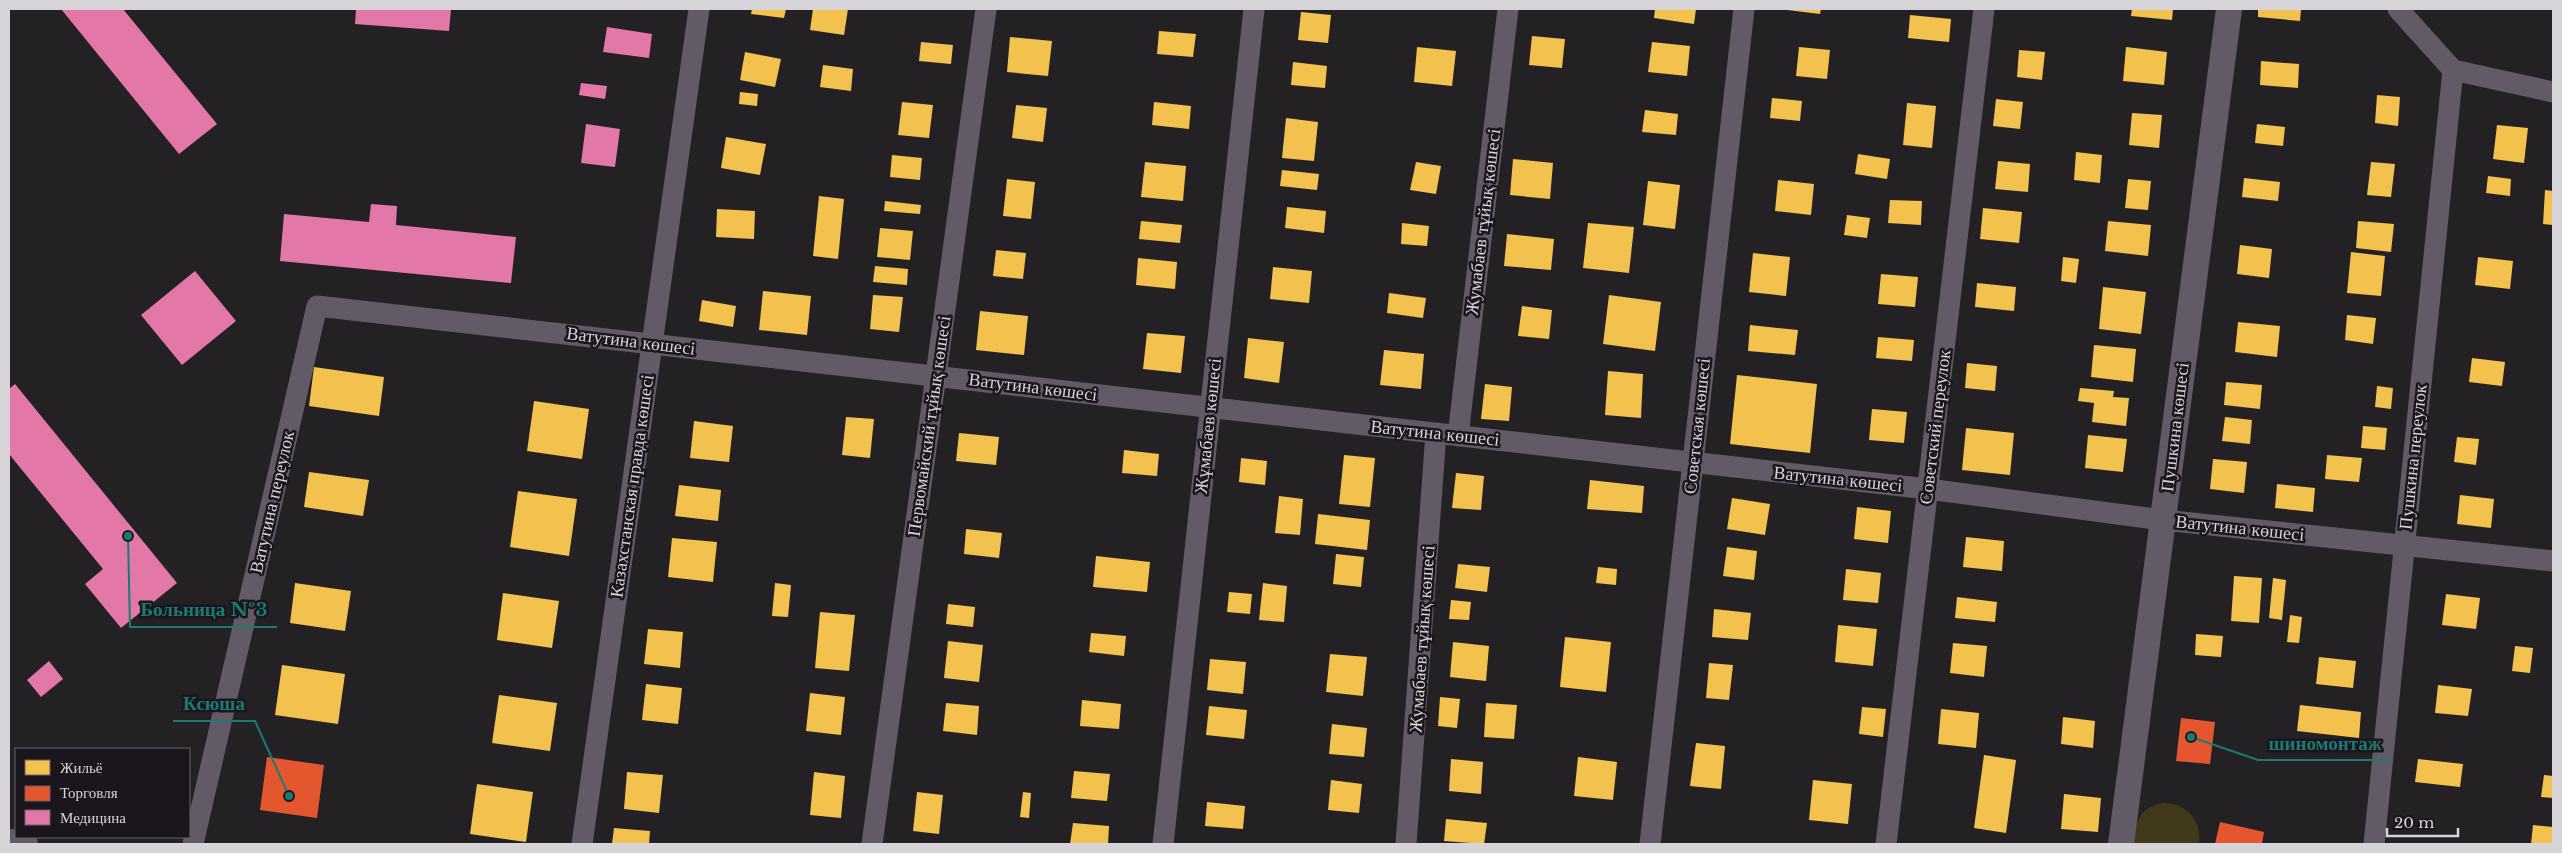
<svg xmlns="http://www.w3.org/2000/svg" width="2562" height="853" font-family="'Libre Baskerville',serif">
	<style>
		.green { fill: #403a1a }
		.homes { fill: #f2c14e }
		.shops { fill: #e4572e }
		.health { fill: #e377a8 }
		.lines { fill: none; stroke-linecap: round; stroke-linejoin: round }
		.minor { stroke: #625a66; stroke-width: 21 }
		.tertiary { stroke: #625a66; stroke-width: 26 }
		.labels { text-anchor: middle; stroke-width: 5; stroke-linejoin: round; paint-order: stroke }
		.street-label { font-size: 18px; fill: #d7d4d9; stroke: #1b161d }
		.leader { fill: none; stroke: #197b73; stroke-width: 2 }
		.callout-dot { fill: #197b73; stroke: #1b161d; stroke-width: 2 }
		.callout-label { font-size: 19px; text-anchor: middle; font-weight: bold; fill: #197b73; stroke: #1b161d; stroke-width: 5; stroke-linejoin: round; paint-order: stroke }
	</style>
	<rect width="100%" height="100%" fill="#242125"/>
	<path class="green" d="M 2164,803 C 2187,803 2202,821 2199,844 L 2131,844 C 2137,821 2138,808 2164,803 Z"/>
	<path class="homes" d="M 752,9 L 786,9 L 784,18 L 751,14 Z
		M 813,9 L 848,9 L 844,35 L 810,30 Z
		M 1655,9 L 1696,9 L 1694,24 L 1654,18 Z
		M 1779,9 L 1821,9 L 1820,14 Z
		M 2132,9 L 2173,9 L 2172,20 L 2131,16 Z
		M 2258,9 L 2301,9 L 2300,21 L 2258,17 Z
		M 1301,12 L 1331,15 L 1328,43 L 1298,40 Z
		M 1910,15 L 1951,19 L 1949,42 L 1908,38 Z
		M 1159,31 L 1196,34 L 1193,57 L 1157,54 Z
		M 1532,36 L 1565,39 L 1562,68 L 1529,65 Z
		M 1010,37 L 1052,41 L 1048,76 L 1007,72 Z
		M 921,42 L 953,45 L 951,64 L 919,61 Z
		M 1652,42 L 1690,46 L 1687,76 L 1648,72 Z
		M 1417,47 L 1456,51 L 1452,86 L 1414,82 Z
		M 1799,47 L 1830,50 L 1827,79 L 1796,76 Z
		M 2126,47 L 2167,52 L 2164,85 L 2123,81 Z
		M 2019,50 L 2045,52 L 2042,80 L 2017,77 Z
		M 745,52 L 781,59 L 775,87 L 740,80 Z
		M 2261,61 L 2299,64 L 2298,88 L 2260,85 Z
		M 1293,62 L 1327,66 L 1325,88 L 1291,85 Z
		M 823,65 L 853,69 L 851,91 L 820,87 Z
		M 740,92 L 758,94 L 757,106 L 739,104 Z
		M 2377,95 L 2400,97 L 2398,126 L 2375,123 Z
		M 1772,98 L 1802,101 L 1800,121 L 1770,118 Z
		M 1996,99 L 2023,102 L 2020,129 L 1993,126 Z
		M 902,102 L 933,105 L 929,138 L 898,135 Z
		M 1154,102 L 1191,106 L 1189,129 L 1152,125 Z
		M 1907,103 L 1936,106 L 1932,148 L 1903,145 Z
		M 1016,105 L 1047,108 L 1043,142 L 1012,138 Z
		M 1645,110 L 1678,114 L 1676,135 L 1642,132 Z
		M 2132,113 L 2162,115 L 2159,148 L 2129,145 Z
		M 1286,118 L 1318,122 L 1314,161 L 1282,158 Z
		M 2257,124 L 2285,127 L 2283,146 L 2255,143 Z
		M 2497,125 L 2528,128 L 2524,163 L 2493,159 Z
		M 726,137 L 766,144 L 760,175 L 721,168 Z
		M 2076,152 L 2102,155 L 2100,183 L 2074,180 Z
		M 1858,154 L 1890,159 L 1887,179 L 1855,174 Z
		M 892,155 L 922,158 L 920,180 L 890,177 Z
		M 1513,159 L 1553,163 L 1550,199 L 1510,195 Z
		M 1998,161 L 2030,164 L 2028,192 L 1995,189 Z
		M 1145,162 L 1186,166 L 1183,201 L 1141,197 Z
		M 1416,162 L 1441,166 L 1436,194 L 1410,190 Z
		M 2371,162 L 2395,164 L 2391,197 L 2367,195 Z
		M 1282,170 L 1319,174 L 1317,190 L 1280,186 Z
		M 2488,176 L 2511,179 L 2510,196 L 2486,193 Z
		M 2244,178 L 2280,182 L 2278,201 L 2242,197 Z
		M 1007,179 L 1035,182 L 1031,219 L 1003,216 Z
		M 2128,179 L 2151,181 L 2148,210 L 2125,208 Z
		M 1778,180 L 1814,184 L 1811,215 L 1775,211 Z
		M 1648,181 L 1680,185 L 1675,229 L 1643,225 Z
		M 2545,190 L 2553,191 L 2553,225 L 2543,224 Z
		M 819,196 L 844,199 L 838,259 L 813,256 Z
		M 1890,200 L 1922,201 L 1921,225 L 1888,223 Z
		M 885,201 L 921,205 L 920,214 L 884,211 Z
		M 1287,207 L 1326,211 L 1324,233 L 1285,228 Z
		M 1983,208 L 2022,212 L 2019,243 L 1980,239 Z
		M 717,209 L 755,211 L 754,239 L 716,237 Z
		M 1847,215 L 1870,218 L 1867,238 L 1844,235 Z
		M 1141,221 L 1182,225 L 1180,243 L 1139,239 Z
		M 2108,221 L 2151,225 L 2148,256 L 2105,251 Z
		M 2358,221 L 2394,224 L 2391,252 L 2356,248 Z
		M 1402,223 L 1429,226 L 1427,246 L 1401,244 Z
		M 1588,223 L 1634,227 L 1629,273 L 1583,268 Z
		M 880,228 L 913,231 L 910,260 L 877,257 Z
		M 1507,234 L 1554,239 L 1551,270 L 1504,266 Z
		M 2240,245 L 2272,249 L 2269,278 L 2237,274 Z
		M 996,250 L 1026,253 L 1023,279 L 993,276 Z
		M 2351,252 L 2385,256 L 2381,296 L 2347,293 Z
		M 1753,253 L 1790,257 L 1786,296 L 1749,292 Z
		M 2063,257 L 2079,259 L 2076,283 L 2061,281 Z
		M 2478,257 L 2513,261 L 2510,289 L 2475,285 Z
		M 1138,258 L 1177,262 L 1175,289 L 1136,285 Z
		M 875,266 L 908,269 L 907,285 L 873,282 Z
		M 1273,267 L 1312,271 L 1309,303 L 1270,299 Z
		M 1881,274 L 1918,277 L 1915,307 L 1878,304 Z
		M 1977,283 L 2016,287 L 2014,311 L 1975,307 Z
		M 2103,287 L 2146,292 L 2141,334 L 2099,329 Z
		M 763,291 L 811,296 L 807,335 L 759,330 Z
		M 1389,293 L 1426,298 L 1423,318 L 1387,313 Z
		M 873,295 L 903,297 L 899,332 L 870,329 Z
		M 1609,295 L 1661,302 L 1655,351 L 1603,344 Z
		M 702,300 L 736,306 L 733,327 L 699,321 Z
		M 1522,306 L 1552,310 L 1549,339 L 1518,336 Z
		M 980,311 L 1028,316 L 1024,355 L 976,350 Z
		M 2347,315 L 2376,318 L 2373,344 L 2345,340 Z
		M 2238,322 L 2280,326 L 2277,357 L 2235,352 Z
		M 1750,325 L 1798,330 L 1795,355 L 1748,351 Z
		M 1147,333 L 1185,336 L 1181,373 L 1143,369 Z
		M 1878,337 L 1914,340 L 1912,361 L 1876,358 Z
		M 1248,338 L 1284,342 L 1279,383 L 1244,378 Z
		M 2094,345 L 2136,349 L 2133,382 L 2091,377 Z
		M 1384,350 L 1424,354 L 1421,389 L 1380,385 Z
		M 2472,358 L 2505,362 L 2502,386 L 2469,382 Z
		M 1967,363 L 1997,366 L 1995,391 L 1965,388 Z
		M 314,367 L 384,377 L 379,416 L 309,406 Z
		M 1608,371 L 1643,374 L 1641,418 L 1605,415 Z
		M 1737,375 L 1817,384 L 1810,453 L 1730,444 Z
		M 2226,382 L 2262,385 L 2260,409 L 2224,405 Z
		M 1485,384 L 1512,387 L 1509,421 L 1481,419 Z
		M 2377,386 L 2393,388 L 2391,409 L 2375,407 Z
		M 2080,388 L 2114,391 L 2113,397 L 2129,398 L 2126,426 L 2092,422 L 2094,403 L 2078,401 Z
		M 534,401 L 589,409 L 582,459 L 527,451 Z
		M 1872,409 L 1907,412 L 1904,443 L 1869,440 Z
		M 846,417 L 874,419 L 870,458 L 842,455 Z
		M 2225,417 L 2252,420 L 2250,444 L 2222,441 Z
		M 694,421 L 733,426 L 729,462 L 690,458 Z
		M 2363,426 L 2387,428 L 2385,450 L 2361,448 Z
		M 1966,428 L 2014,433 L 2010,475 L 1962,470 Z
		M 959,433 L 999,437 L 996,465 L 956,461 Z
		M 2088,435 L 2127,439 L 2123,472 L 2085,468 Z
		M 2457,437 L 2479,439 L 2476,465 L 2454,462 Z
		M 1124,450 L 1159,454 L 1157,476 L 1122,473 Z
		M 1344,455 L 1375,458 L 1370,507 L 1339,504 Z
		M 2327,455 L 2362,458 L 2359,482 L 2325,479 Z
		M 1241,458 L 1267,461 L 1265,485 L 1239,482 Z
		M 2213,459 L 2247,462 L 2244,493 L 2210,489 Z
		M 309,472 L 369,480 L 363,516 L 304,507 Z
		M 1456,473 L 1484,476 L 1481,510 L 1452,508 Z
		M 1590,480 L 1644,486 L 1642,513 L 1587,509 Z
		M 2277,484 L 2315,488 L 2313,512 L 2275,508 Z
		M 679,485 L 721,490 L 718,521 L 675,516 Z
		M 518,491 L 577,499 L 569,556 L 510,547 Z
		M 2460,495 L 2494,499 L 2491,528 L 2457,524 Z
		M 1279,496 L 1303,499 L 1300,535 L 1275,533 Z
		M 1732,498 L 1770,504 L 1765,535 L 1727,529 Z
		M 1857,507 L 1891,511 L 1888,543 L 1854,539 Z
		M 1318,514 L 1370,520 L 1367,550 L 1315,544 Z
		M 966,529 L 1002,533 L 999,558 L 964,554 Z
		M 1966,537 L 2004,541 L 2002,571 L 1963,567 Z
		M 672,538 L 717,542 L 713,582 L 668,577 Z
		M 1727,547 L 1757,551 L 1754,580 L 1723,576 Z
		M 1336,554 L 1364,557 L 1361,587 L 1333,584 Z
		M 1096,556 L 1150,562 L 1147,592 L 1093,587 Z
		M 1458,564 L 1490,567 L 1487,592 L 1455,588 Z
		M 1598,567 L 1617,569 L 1616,585 L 1596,583 Z
		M 1846,569 L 1881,573 L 1878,603 L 1843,600 Z
		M 2234,576 L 2262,578 L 2259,623 L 2231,621 Z
		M 2273,578 L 2286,580 L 2282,620 L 2269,618 Z
		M 295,583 L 351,591 L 345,631 L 290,623 Z
		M 775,583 L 791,585 L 788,617 L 772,616 Z
		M 1263,583 L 1287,586 L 1284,622 L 1259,620 Z
		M 1229,592 L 1252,594 L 1250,614 L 1227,612 Z
		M 503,593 L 559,601 L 552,648 L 497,640 Z
		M 2446,594 L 2480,598 L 2476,629 L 2442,625 Z
		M 1957,597 L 1997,602 L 1995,622 L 1955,618 Z
		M 1451,600 L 1471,602 L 1469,620 L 1449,619 Z
		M 948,604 L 975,607 L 973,627 L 946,624 Z
		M 1714,609 L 1751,613 L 1748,640 L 1712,637 Z
		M 820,612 L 855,615 L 849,671 L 815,668 Z
		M 2290,615 L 2302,617 L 2299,643 L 2287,642 Z
		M 1838,625 L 1877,629 L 1873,666 L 1835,662 Z
		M 648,629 L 683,632 L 680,668 L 644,664 Z
		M 1091,633 L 1126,636 L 1124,656 L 1089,652 Z
		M 2196,634 L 2223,636 L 2221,657 L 2195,655 Z
		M 1565,637 L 1611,642 L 1606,692 L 1560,687 Z
		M 948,641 L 983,645 L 979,682 L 944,678 Z
		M 1453,642 L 1489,646 L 1486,681 L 1450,677 Z
		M 1953,643 L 1987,646 L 1984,677 L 1950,673 Z
		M 2515,646 L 2533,648 L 2530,673 L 2512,671 Z
		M 1330,654 L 1367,657 L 1363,696 L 1326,692 Z
		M 2319,657 L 2356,661 L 2353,688 L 2316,684 Z
		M 1210,659 L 1246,662 L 1243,694 L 1207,690 Z
		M 1709,663 L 1733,665 L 1729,700 L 1706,698 Z
		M 282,665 L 345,674 L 338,724 L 275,715 Z
		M 646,684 L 682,688 L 678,724 L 642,720 Z
		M 2438,685 L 2472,689 L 2468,716 L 2435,713 Z
		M 810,693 L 845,697 L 841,735 L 806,731 Z
		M 499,695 L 557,703 L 550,751 L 492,743 Z
		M 1440,697 L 1460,699 L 1457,728 L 1438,726 Z
		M 1082,700 L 1121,704 L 1119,729 L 1080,726 Z
		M 946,703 L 979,706 L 977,735 L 943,731 Z
		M 1486,703 L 1517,705 L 1514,739 L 1484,737 Z
		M 2300,705 L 2361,712 L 2359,738 L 2297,731 Z
		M 1209,706 L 1247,710 L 1244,739 L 1206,735 Z
		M 1862,707 L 1886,709 L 1883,737 L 1859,734 Z
		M 1941,709 L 1979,713 L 1976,748 L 1938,744 Z
		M 2063,717 L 2095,721 L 2093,748 L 2061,744 Z
		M 1332,724 L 1367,728 L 1364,757 L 1329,754 Z
		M 1696,743 L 1725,746 L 1721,789 L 1690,786 Z
		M 1984,755 L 2016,760 L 2006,833 L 1974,828 Z
		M 1578,757 L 1617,762 L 1613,800 L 1574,796 Z
		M 1451,759 L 1483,762 L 1481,794 L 1449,791 Z
		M 2418,759 L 2463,764 L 2460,787 L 2415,782 Z
		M 1074,771 L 1110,774 L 1107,801 L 1071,798 Z
		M 627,772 L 663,775 L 659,813 L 624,809 Z
		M 814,772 L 845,776 L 841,818 L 810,815 Z
		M 2544,775 L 2553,776 L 2553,798 L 2541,797 Z
		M 1331,780 L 1362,784 L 1359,813 L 1328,810 Z
		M 1813,780 L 1852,784 L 1848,824 L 1809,820 Z
		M 477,784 L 533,792 L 526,842 L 470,834 Z
		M 917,792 L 943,795 L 939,834 L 913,831 Z
		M 1023,792 L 1031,793 L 1029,818 L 1020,817 Z
		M 2064,794 L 2101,798 L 2098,832 L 2061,829 Z
		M 1207,802 L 1245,806 L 1243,829 L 1205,826 Z
		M 1446,819 L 1487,823 L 1484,844 L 1444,841 Z
		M 1073,823 L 1109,826 L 1108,844 L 1070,844 Z
		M 2533,825 L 2553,827 L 2553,844 L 2531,844 Z
		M 614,828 L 650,831 L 649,844 L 612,844 Z"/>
	<path class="shops" d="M 2181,718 L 2215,722 L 2210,764 L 2176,761 Z
		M 267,757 L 324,765 L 317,818 L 260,810 Z
		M 2220,822 L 2264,832 L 2262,844 L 2215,844 Z"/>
	<path class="health" d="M 61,9 L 123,9 L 217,124 L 179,154 Z
		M 356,9 L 451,9 L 449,31 L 355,24 Z
		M 607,27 L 652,34 L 649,58 L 603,52 Z
		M 581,83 L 607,86 L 605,99 L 579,95 Z
		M 586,124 L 620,129 L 615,167 L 581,163 Z
		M 371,204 L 397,206 L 396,225 L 516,237 L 511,283 L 280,261 L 284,214 L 369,222 Z
		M 195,271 L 236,321 L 182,365 L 141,315 Z
		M 15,384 L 177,583 L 121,628 L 85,584 L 103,569 L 9,454 L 9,389 Z
		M 49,661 L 63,679 L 41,697 L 27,680 Z"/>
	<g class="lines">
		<path class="minor" d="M 2398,9 L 2453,70 L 2553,92
			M 1458,436 L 1508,9
			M 193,844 L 317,306 L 1928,489 L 2163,520 L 2553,561
			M 582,844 L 699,9
			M 872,844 L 986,9
			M 1163,844 L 1254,9
			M 1406,844 L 1436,433
			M 1650,844 L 1744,9
			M 1886,844 L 1984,9
			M 2374,844 L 2453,70"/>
		<path class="tertiary" d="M 9,842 L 25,844
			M 2121,844 L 2229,9"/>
	</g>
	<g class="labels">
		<g class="street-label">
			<text transform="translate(1483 222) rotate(-83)" y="6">Жумабаев тұйық көшесі</text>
			<text transform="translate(631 341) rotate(7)" y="6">Ватутина көшесі</text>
			<text transform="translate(1033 387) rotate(7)" y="6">Ватутина көшесі</text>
			<text transform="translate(929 426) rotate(-82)" y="6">Первомайский тұйық көшесі</text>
			<text transform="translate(1208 426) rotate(-84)" y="6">Жұмабаев көшесі</text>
			<text transform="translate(1697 426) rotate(-84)" y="6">Советская көшесі</text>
			<text transform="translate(1935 427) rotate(-83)" y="6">Советский переулок</text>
			<text transform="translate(2175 427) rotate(-83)" y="6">Пушкина көшесі</text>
			<text transform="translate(1435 433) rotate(6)" y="6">Ватутина көшесі</text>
			<text transform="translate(2413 457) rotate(-84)" y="6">Пушкина переулок</text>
			<text transform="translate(1838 479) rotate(6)" y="6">Ватутина көшесі</text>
			<text transform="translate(632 486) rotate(-82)" y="6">Казахстанская правда көшесі</text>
			<text transform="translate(272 502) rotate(-77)" y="6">Ватутина переулок</text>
			<text transform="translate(2240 528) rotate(6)" y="6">Ватутина көшесі</text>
			<text transform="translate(1422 639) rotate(-86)" y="6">Жумабаев тұйық көшесі</text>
		</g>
	</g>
	<path class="leader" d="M128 536L130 627H277M289 796L255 721H173M2191 737L2258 760H2391"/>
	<g class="callout-dot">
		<circle cx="128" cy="536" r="5"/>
		<circle cx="289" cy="796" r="5"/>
		<circle cx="2191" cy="737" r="5"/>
	</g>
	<g class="callout-label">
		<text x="204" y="616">Больница №3</text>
		<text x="214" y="710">Ксюша</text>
		<text x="2325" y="750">шиномонтаж</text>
	</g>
	<rect width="2562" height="853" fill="none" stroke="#d7d4d9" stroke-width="20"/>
	<rect x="15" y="748" width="175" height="90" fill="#1b161d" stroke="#666268"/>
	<rect x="25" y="760" width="25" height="15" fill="#f2c14e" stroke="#666268"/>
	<text x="60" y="773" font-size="15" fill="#d7d4d9">Жильё</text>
	<rect x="25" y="786" width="25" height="15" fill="#e4572e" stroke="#666268"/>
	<text x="60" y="798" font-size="15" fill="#d7d4d9">Торговля</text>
	<rect x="25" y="810" width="25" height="15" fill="#e377a8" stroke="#666268"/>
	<text x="60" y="823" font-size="15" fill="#d7d4d9">Медицина</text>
	<path d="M2387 828v8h71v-8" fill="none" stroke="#d7d4d9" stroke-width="2.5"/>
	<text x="2394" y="828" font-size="15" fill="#d7d4d9" stroke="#1b161d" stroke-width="4" paint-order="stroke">20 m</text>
</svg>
